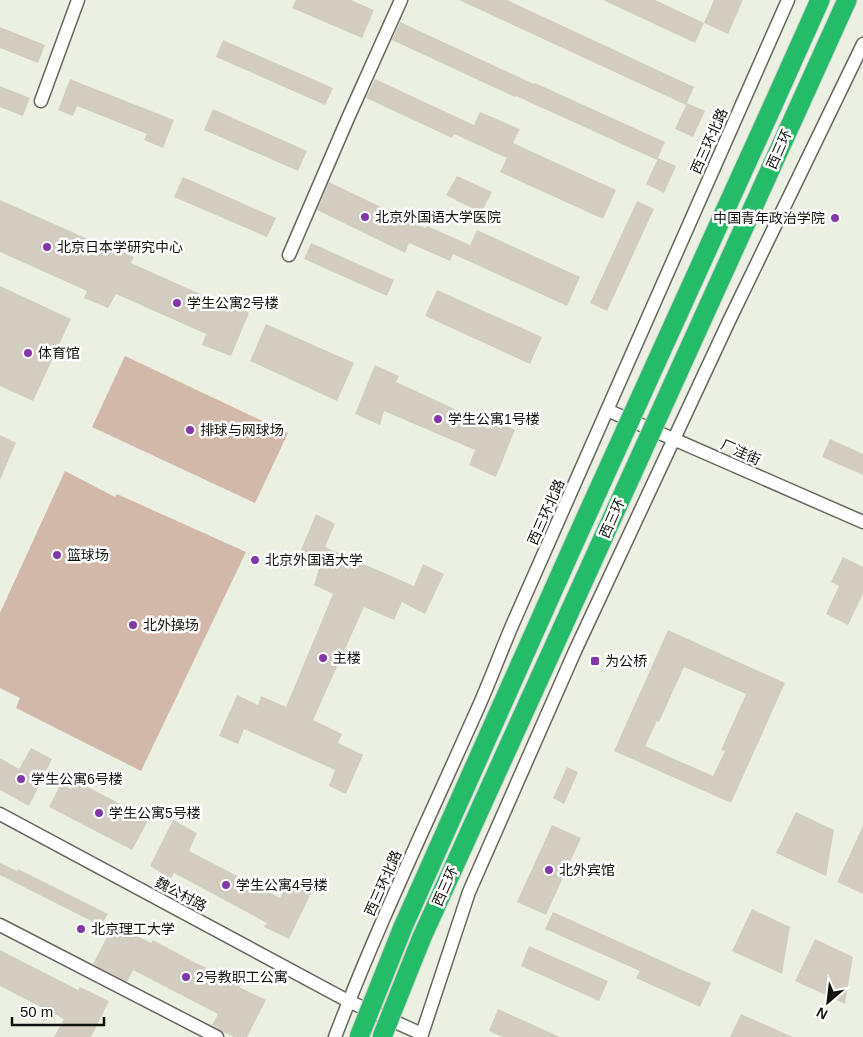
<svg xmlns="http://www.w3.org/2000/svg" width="863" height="1037" font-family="Arial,'Noto Sans SC',sans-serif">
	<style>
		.green { fill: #d2b8a9 }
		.building { fill: #d3cdc1; fill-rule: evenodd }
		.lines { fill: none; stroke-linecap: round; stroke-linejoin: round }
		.minor-casing { stroke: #64675c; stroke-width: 15 }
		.highway-casing { stroke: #cfd0cf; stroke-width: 21 }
		.minor { stroke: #fff; stroke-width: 12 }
		.highway { stroke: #24bb69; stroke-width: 19 }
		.highway-bridge-casing { stroke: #cfd0cf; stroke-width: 21; stroke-linecap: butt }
		.highway-bridge { stroke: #24bb69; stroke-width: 19 }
		.poi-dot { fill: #8338a9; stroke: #fff; stroke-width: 2 }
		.labels { text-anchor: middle; stroke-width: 5; stroke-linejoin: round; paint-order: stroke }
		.street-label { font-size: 14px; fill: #11120e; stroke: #fff }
		.poi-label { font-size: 14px; fill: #11120e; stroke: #fff; text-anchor: start }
	</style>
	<rect width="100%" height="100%" fill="#ecf0e3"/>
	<path class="green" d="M 125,356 L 288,433 L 255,503 L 92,427 Z
		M 65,471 L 115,497 L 117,494 L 246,552 L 141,771 L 16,708 L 20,698 L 0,688 L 0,613 Z"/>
	<path class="building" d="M 296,0 L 351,0 L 374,10 L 362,38 L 292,8 Z
		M 459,0 L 507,0 L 694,87 L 686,105 Z
		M 603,0 L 655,0 L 704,23 L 695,43 Z
		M 714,0 L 743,0 L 728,34 L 704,23 Z
		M 400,22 L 534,84 L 535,83 L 665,142 L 658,158 L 676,166 L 664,193 L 646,184 L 658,158 L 657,160 L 516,96 L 515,97 L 392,40 Z
		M 0,27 L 45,45 L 38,63 L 0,48 Z
		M 223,40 L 333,88 L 325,105 L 216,57 Z
		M 70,79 L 174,120 L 163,148 L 144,140 L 147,134 L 77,106 L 73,116 L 58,110 Z
		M 375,79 L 474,125 L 480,112 L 520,129 L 513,143 L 616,190 L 603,219 L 500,172 L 507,158 L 454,134 L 452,138 L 366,98 Z
		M 0,86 L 30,98 L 23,116 L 0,107 Z
		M 687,103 L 705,111 L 693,137 L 675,129 Z
		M 213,109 L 307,151 L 298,171 L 204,130 Z
		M 457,176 L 492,192 L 481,213 L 446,195 Z
		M 183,177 L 276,218 L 267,237 L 174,197 Z
		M 329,182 L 425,228 L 427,226 L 470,245 L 477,230 L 580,277 L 567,306 L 453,254 L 450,261 L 409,243 L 405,253 L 317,210 Z
		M 0,200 L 106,247 L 107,245 L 134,257 L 131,263 L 225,305 L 227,300 L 249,313 L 231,356 L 202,345 L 206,334 L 116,294 L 108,308 L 84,298 L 87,291 L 0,252 Z
		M 637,201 L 654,209 L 607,311 L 590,303 Z
		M 311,243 L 394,280 L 387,296 L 304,259 Z
		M 0,286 L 71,319 L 33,401 L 0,386 Z
		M 437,290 L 542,337 L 530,364 L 425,316 Z
		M 266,324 L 354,363 L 337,401 L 250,361 Z
		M 375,365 L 399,376 L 396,382 L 483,422 L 485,415 L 515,430 L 496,477 L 469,465 L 475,450 L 384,411 L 380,425 L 355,414 Z
		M 0,435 L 16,443 L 0,480 Z
		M 830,439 L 863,454 L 863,475 L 822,457 Z
		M 316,514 L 335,524 L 325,547 L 414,586 L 423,564 L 444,574 L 425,614 L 402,602 L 394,620 L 364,607 L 313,720 L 342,734 L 338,743 L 363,755 L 346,794 L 329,786 L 335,770 L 244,729 L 238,744 L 219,736 L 237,695 L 258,705 L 261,696 L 286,707 L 333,594 L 314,585 L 319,568 L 298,557 Z
		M 843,557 L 863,567 L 863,594 L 848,625 L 826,614 L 839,586 L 831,582 Z
		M 668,630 L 785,683 L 731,803 L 614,751 ZM 684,667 L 746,694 L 721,750 L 725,751 L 713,776 L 645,746 L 657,721 L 659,722 Z
		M 31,748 L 52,759 L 29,806 L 0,790 L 0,758 L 19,769 Z
		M 567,767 L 578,772 L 564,804 L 553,798 Z
		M 65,775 L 149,819 L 132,850 L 49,807 Z
		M 796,812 L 834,830 L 826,876 L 776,853 Z
		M 173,820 L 197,833 L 189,851 L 280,898 L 290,879 L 312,891 L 289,939 L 264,927 L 267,923 L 174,873 L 171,879 L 150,866 Z
		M 552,825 L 581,838 L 546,915 L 517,902 Z
		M 863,826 L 863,894 L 837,882 Z
		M 0,863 L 17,871 L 18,869 L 108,914 L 101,926 L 0,875 Z
		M 752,909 L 790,927 L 782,974 L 732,951 Z
		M 553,912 L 711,983 L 700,1007 L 636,978 L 640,971 L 545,929 Z
		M 114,924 L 151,943 L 153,940 L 196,963 L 241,984 L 239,987 L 266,1000 L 247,1037 L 234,1037 L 223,1032 L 212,1025 L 218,1014 L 133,970 L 127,982 L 93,964 Z
		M 815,939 L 853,957 L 845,1004 L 795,981 Z
		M 529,946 L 608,981 L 599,1001 L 521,966 Z
		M 0,950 L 78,990 L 80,987 L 109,1001 L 91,1037 L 54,1037 L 64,1019 L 0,986 Z
		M 498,1009 L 560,1037 L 503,1037 L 489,1031 Z
		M 741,1014 L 793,1037 L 730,1037 Z"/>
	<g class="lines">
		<defs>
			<path id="minor" d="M 41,101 L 78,0
				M 289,255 L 348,118 L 401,0
				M 607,410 L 863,522
				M 0,814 L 348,1001 L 422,1034
				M 0,925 L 217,1037
				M 335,1037 C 376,929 426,825 473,719 C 488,687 500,653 514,621 L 788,0
				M 421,1037 L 469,892 L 575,651 L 729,321 L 863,44"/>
			<path id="highway" d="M 768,116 L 820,0
				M 790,126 L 847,0"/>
		</defs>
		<use href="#minor" class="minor-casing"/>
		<use href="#highway" class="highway-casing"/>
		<use href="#minor" class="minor"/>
		<use href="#highway" class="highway"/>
		<defs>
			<path id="highway-bridge" d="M 359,1037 L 403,927 L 572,548 L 768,116
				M 382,1037 L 422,937 L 790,126"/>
		</defs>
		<use href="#highway-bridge" class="highway-bridge-casing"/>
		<use href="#highway-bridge" class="highway-bridge"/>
	</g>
	<g class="poi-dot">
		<circle cx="365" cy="217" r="5"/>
		<circle cx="835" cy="218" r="5"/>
		<circle cx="47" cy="247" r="5"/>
		<circle cx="177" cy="303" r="5"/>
		<circle cx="28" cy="353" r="5"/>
		<circle cx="438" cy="419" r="5"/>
		<circle cx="190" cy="430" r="5"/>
		<circle cx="57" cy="555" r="5"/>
		<circle cx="255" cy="560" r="5"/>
		<circle cx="133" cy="625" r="5"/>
		<circle cx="323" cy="658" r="5"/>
		<rect x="590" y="656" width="10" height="10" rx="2.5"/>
		<circle cx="21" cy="779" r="5"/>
		<circle cx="99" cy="813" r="5"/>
		<circle cx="549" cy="870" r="5"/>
		<circle cx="226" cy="885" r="5"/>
		<circle cx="81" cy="929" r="5"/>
		<circle cx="186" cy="977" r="5"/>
	</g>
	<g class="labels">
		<g class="street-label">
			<text transform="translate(709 141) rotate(-66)" y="5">西三环北路</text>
			<text transform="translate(779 149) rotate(-66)" y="5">西三环</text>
			<text transform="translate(741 452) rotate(24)" y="5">厂洼街</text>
			<text transform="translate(546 512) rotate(-66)" y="5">西三环北路</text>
			<text transform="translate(612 518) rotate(-66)" y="5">西三环</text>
			<text transform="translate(383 883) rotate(-66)" y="5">西三环北路</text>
			<text transform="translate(445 886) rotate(-66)" y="5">西三环</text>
			<text transform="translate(181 894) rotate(28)" y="5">魏公村路</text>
		</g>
		<g class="poi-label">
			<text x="375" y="222">北京外国语大学医院</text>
			<text x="825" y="223" text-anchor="end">中国青年政治学院</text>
			<text x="57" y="252">北京日本学研究中心</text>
			<text x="187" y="308">学生公寓2号楼</text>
			<text x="38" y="358">体育馆</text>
			<text x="448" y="424">学生公寓1号楼</text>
			<text x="200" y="435">排球与网球场</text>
			<text x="67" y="560">篮球场</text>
			<text x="265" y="565">北京外国语大学</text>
			<text x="143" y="630">北外操场</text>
			<text x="333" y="663">主楼</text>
			<text x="605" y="666">为公桥</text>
			<text x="31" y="784">学生公寓6号楼</text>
			<text x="109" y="818">学生公寓5号楼</text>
			<text x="559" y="875">北外宾馆</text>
			<text x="236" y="890">学生公寓4号楼</text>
			<text x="91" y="934">北京理工大学</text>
			<text x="196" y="982">2号教职工公寓</text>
		</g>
	</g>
	<g transform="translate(828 1002) rotate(208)" stroke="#ffffff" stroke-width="4" paint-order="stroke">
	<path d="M0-4L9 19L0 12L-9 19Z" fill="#11120e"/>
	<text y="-8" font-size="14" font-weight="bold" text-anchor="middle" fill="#11120e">N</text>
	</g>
	<path d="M12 1017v8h92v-8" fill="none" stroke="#11120e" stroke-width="2.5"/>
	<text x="20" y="1017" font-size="15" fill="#11120e" stroke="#ffffff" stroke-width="4" paint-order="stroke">50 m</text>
</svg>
